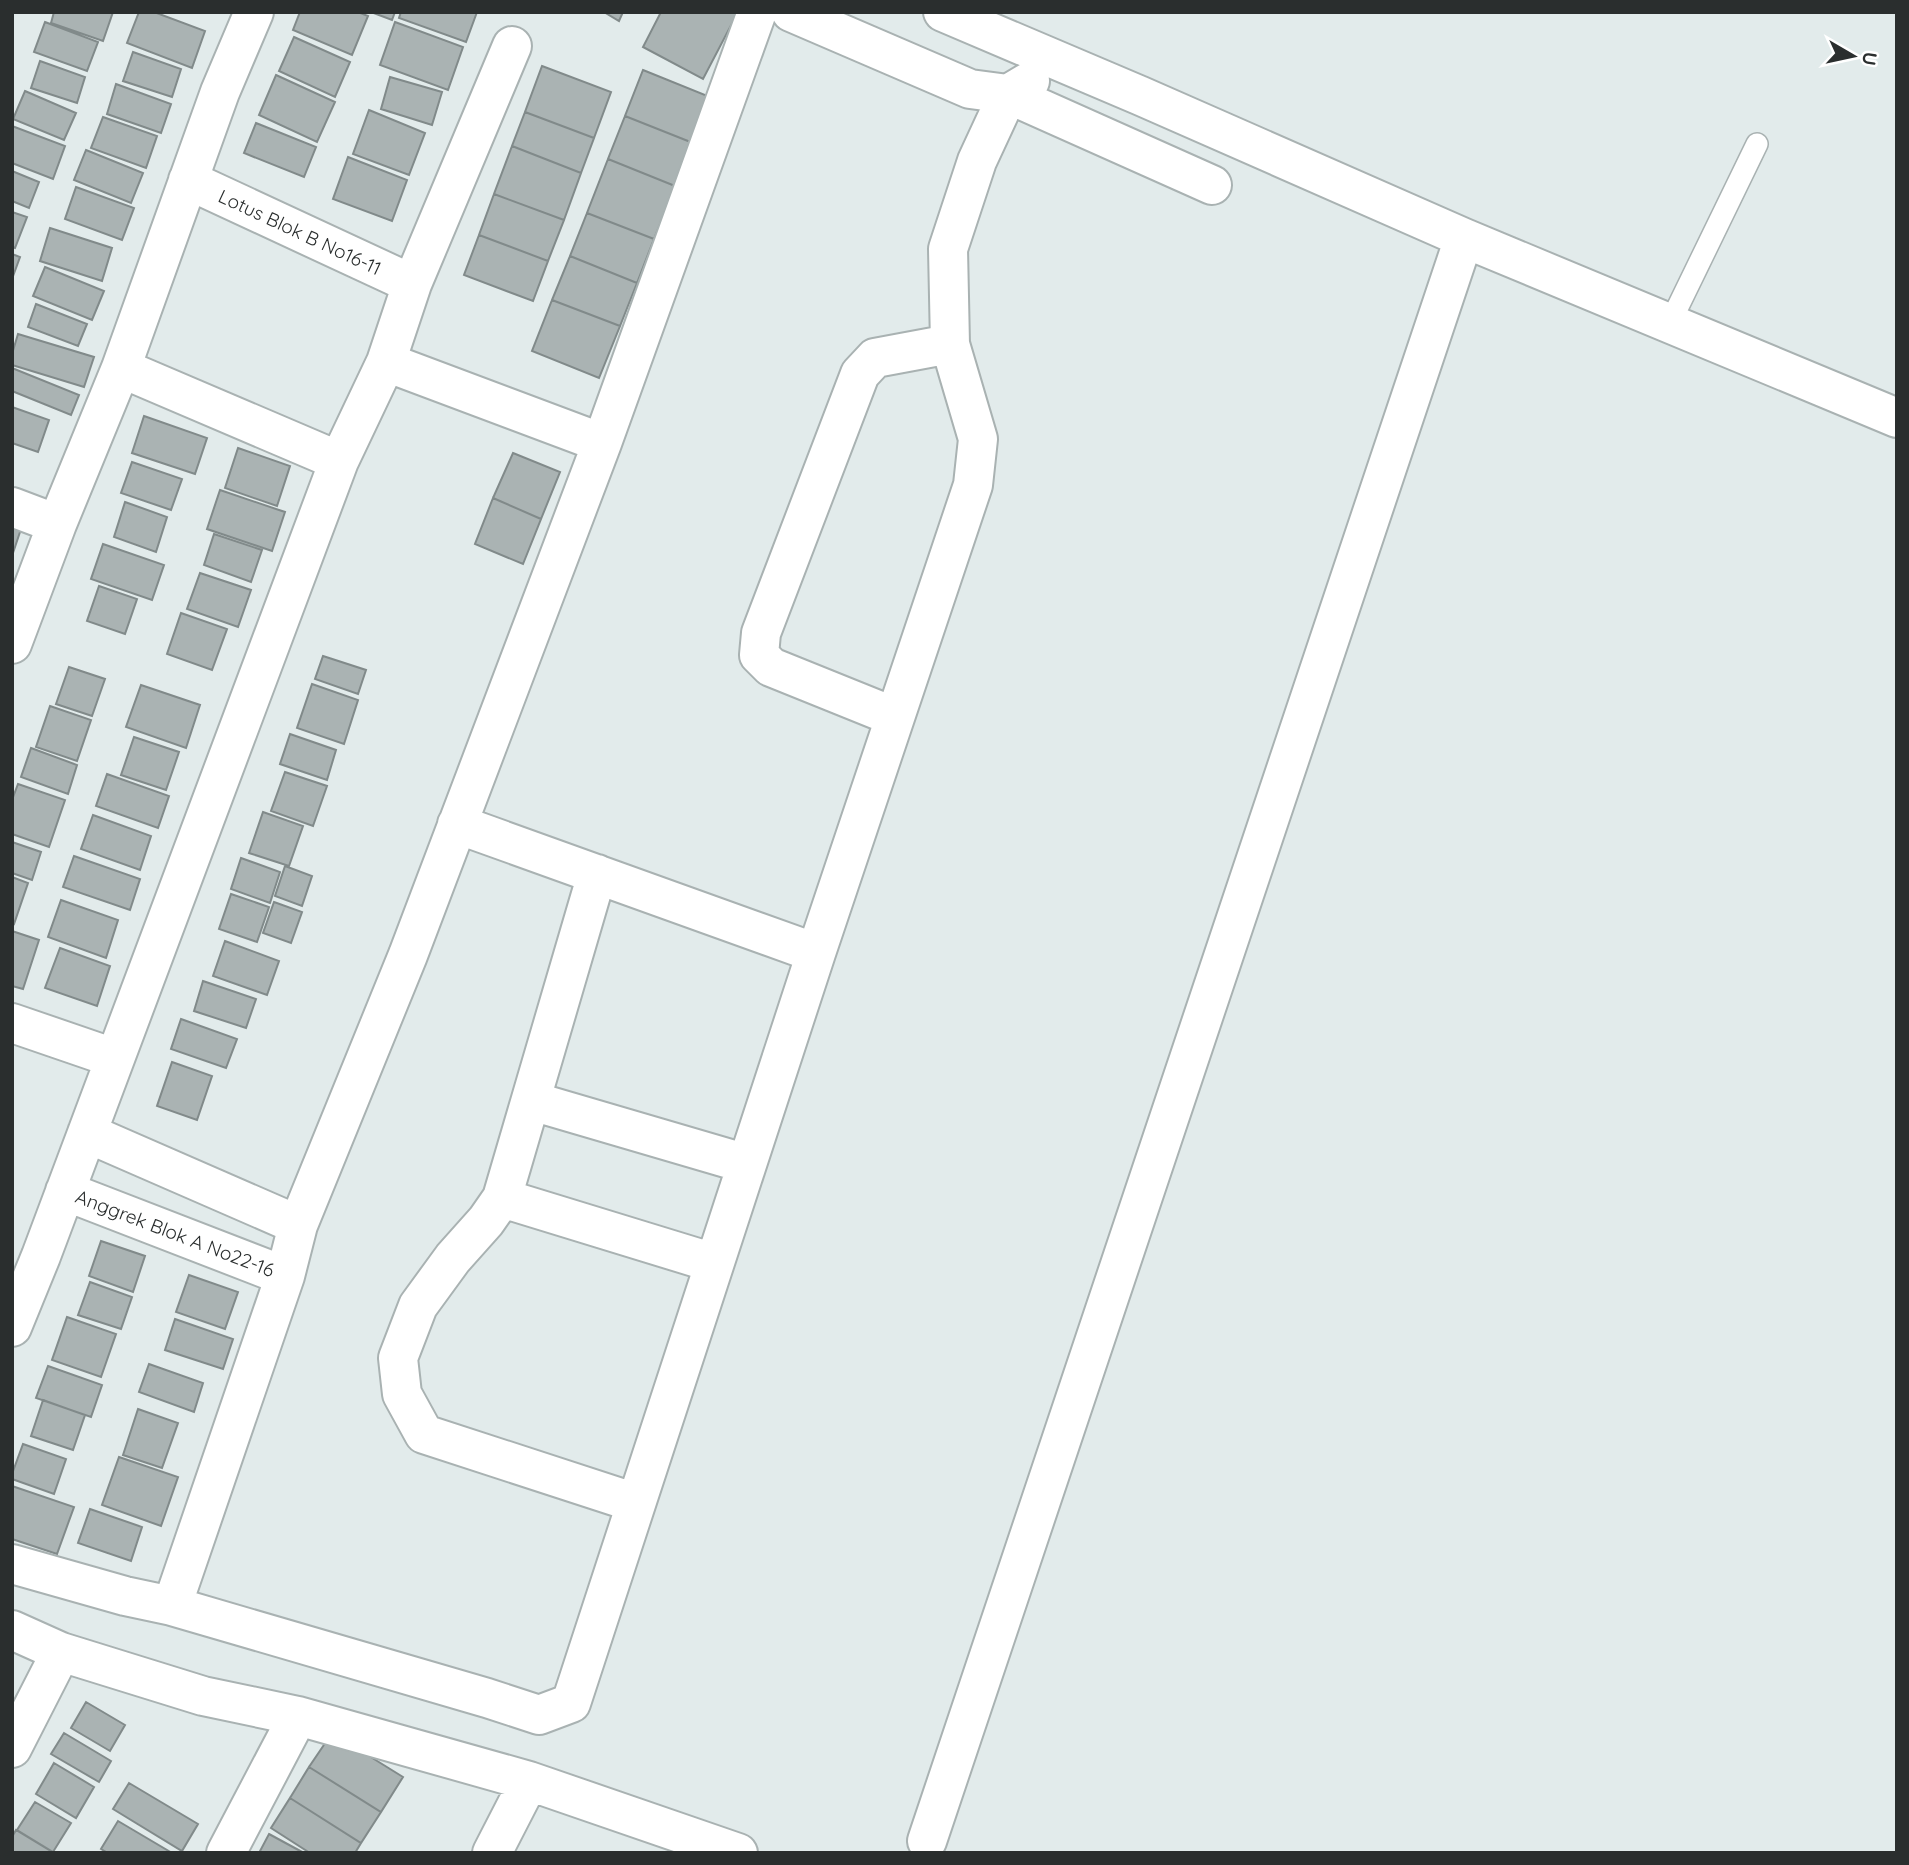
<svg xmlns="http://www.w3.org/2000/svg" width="1909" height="1865" font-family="Quicksand,sans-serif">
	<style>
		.building { fill: #aab3b3; stroke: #818a8a; stroke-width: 2 }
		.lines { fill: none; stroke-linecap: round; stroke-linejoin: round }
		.lane-casing { stroke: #a9b2b2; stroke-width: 24 }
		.street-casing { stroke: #a9b2b2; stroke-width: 42 }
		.lane { stroke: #fff; stroke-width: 21 }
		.street { stroke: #fff; stroke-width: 38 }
		.labels { text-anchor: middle; stroke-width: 5; stroke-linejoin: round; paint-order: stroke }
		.street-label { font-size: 19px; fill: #2a2e2e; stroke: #fff }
	</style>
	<rect width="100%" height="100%" fill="#e2ebeb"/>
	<path class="building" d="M 54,12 L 113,12 L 103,41 L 51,23 Z
		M 139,12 L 154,12 L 205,31 L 192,68 L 127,43 Z
		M 300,12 L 358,12 L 368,16 L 352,55 L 293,30 Z
		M 371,12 L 395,12 L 392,20 Z
		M 401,12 L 477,12 L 466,42 L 399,18 Z
		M 604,12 L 623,12 L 619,21 Z
		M 661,12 L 738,12 L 703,79 L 643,47 Z
		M 45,22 L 98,42 L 87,71 L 34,52 Z
		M 395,22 L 463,47 L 448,90 L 380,65 Z
		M 294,37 L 350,62 L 335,97 L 279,71 Z
		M 133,52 L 181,69 L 172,97 L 123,81 Z
		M 40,61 L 85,77 L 77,103 L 31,88 Z
		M 542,66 L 611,92 L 594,138 L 525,112 Z
		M 643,70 L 710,97 L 693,143 L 625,116 Z
		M 276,75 L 335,102 L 317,142 L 259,115 Z
		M 390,77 L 442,92 L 432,125 L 381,109 Z
		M 116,84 L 171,104 L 161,133 L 107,114 Z
		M 25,91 L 76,113 L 64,140 L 13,119 Z
		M 369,110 L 425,133 L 409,175 L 353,154 Z
		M 525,112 L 594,138 L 581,173 L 512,146 Z
		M 625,116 L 693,143 L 675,186 L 608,159 Z
		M 103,117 L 157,136 L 146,168 L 91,148 Z
		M 256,123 L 316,147 L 304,177 L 244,153 Z
		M 12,126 L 65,146 L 53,179 L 12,163 Z
		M 512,146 L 581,173 L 564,220 L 494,194 Z
		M 86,150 L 143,173 L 131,203 L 74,180 Z
		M 348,157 L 407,180 L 392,221 L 333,199 Z
		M 608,159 L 675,186 L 654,239 L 587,213 Z
		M 12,171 L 39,182 L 29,208 L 12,201 Z
		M 76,187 L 134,208 L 122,240 L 65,219 Z
		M 494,194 L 564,220 L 548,261 L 479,235 Z
		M 12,212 L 27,217 L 15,248 L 12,247 Z
		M 587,213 L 654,239 L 637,283 L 570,256 Z
		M 50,228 L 112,248 L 102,281 L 40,261 Z
		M 479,235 L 548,261 L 533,301 L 464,275 Z
		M 12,254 L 20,257 L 12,279 Z
		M 570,256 L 637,283 L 620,326 L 552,300 Z
		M 45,267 L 104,291 L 92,320 L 33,296 Z
		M 552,300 L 620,326 L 599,378 L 532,351 Z
		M 36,304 L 87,324 L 78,346 L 28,327 Z
		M 18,334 L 94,357 L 84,387 L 12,365 L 12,354 Z
		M 12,368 L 79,395 L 71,415 L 12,391 Z
		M 12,407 L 49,420 L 38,452 L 12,443 Z
		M 144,416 L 207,438 L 195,474 L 132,453 Z
		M 238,448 L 290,466 L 277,506 L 225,488 Z
		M 513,453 L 560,472 L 541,519 L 493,498 Z
		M 132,462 L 182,479 L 171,510 L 121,493 Z
		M 220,490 L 285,512 L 272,551 L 207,529 Z
		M 493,498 L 541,519 L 523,564 L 475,544 Z
		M 125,502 L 167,517 L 156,552 L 114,537 Z
		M 12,523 L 22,526 L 12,556 Z
		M 214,534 L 262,550 L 251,582 L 204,565 Z
		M 103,544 L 164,565 L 152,600 L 91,579 Z
		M 200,573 L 251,590 L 238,627 L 187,609 Z
		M 99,586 L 137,599 L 125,634 L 87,621 Z
		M 181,613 L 227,629 L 212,670 L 167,654 Z
		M 323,656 L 366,670 L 358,694 L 315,679 Z
		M 69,667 L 105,679 L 92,716 L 56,704 Z
		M 312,684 L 358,700 L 344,744 L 297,728 Z
		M 141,685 L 200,705 L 186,748 L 126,727 Z
		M 50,706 L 91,720 L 77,761 L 36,747 Z
		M 290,734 L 336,750 L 327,780 L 280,764 Z
		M 134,737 L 179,752 L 166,790 L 121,775 Z
		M 31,748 L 77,765 L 68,794 L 21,777 Z
		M 285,772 L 327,786 L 313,826 L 271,811 Z
		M 107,774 L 169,796 L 158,828 L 96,806 Z
		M 18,784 L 65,800 L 49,847 L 12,834 L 12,800 Z
		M 263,812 L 303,826 L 289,866 L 249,853 Z
		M 93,815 L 151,836 L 140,870 L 81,849 Z
		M 12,842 L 41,852 L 32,880 L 12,873 Z
		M 74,856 L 140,879 L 130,910 L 63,887 Z
		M 241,858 L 280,872 L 270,903 L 231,889 Z
		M 285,866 L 312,876 L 302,906 L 275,896 Z
		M 12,877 L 28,883 L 14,924 L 12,923 Z
		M 231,894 L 269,907 L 257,942 L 219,929 Z
		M 61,900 L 118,920 L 106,958 L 48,937 Z
		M 274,902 L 302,912 L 291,943 L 263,933 Z
		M 12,931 L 39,940 L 23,989 L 12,986 Z
		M 225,941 L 279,961 L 267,995 L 213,976 Z
		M 60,948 L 110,966 L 97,1006 L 45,988 Z
		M 203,981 L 256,999 L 246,1028 L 194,1011 Z
		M 181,1019 L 237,1039 L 226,1068 L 171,1049 Z
		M 172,1062 L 212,1076 L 197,1120 L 157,1106 Z
		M 101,1241 L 145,1256 L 133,1292 L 89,1276 Z
		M 189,1275 L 238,1292 L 225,1329 L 176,1312 Z
		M 90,1282 L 132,1297 L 121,1329 L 78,1315 Z
		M 67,1317 L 116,1334 L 101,1377 L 52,1360 Z
		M 175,1319 L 233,1339 L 223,1369 L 165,1350 Z
		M 149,1364 L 203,1383 L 194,1412 L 139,1392 Z
		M 48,1366 L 102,1385 L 91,1417 L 36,1398 Z
		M 43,1400 L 85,1415 L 73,1450 L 31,1436 Z
		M 138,1409 L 178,1423 L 162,1468 L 123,1455 Z
		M 23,1444 L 66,1459 L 54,1494 L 12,1479 L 12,1474 Z
		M 119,1457 L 178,1477 L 161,1526 L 102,1505 Z
		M 12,1486 L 74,1507 L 57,1554 L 12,1539 Z
		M 90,1509 L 142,1527 L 131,1561 L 78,1543 Z
		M 86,1702 L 125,1725 L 110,1751 L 71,1728 Z
		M 64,1733 L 111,1761 L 99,1782 L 51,1754 Z
		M 332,1733 L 403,1777 L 381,1812 L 309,1767 Z
		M 54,1763 L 94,1787 L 76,1818 L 36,1794 Z
		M 309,1767 L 381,1812 L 361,1843 L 290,1798 Z
		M 129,1783 L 198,1824 L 182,1851 L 113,1809 Z
		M 290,1798 L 361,1843 L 355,1853 L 310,1853 L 271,1828 Z
		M 35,1802 L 71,1823 L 53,1852 L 17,1830 Z
		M 118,1821 L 172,1853 L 108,1853 L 101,1849 Z
		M 16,1830 L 54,1853 L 12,1853 L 12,1837 Z
		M 269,1834 L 304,1853 L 259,1853 Z"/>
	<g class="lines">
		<defs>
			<path id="lane" d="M 1670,323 L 1757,144"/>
			<path id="street" d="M 791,12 L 970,89 L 1008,94 L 1030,81
				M 943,12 L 1141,96 L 1464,238 L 1897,418
				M 188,180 L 412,284
				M 386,362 L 602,443
				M 121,368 L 339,461
				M 12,507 L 57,524
				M 12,644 L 57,524 L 121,368 L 220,92 L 254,12
				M 895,717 L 771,667 L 759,655 L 761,633 L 860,374 L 875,358 L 950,344
				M 457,824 L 816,953
				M 597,874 L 502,1198 L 486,1221 L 453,1258 L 418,1306 L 398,1358 L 402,1394 L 424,1434 L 636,1503
				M 12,1023 L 114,1058
				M 532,1101 L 747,1164
				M 87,1133 L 298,1225
				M 65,1191 L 285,1276
				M 502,1198 L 714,1263
				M 12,1327 L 41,1256 L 339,461 L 386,362 L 412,284 L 512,46
				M 12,1564 L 125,1596 L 172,1606 L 285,1276 L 298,1225 L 408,955 L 602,443 L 757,12
				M 172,1606 L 487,1698 L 539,1715 L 571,1703 L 816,953 L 973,485 L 978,439 L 950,344 L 948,249 L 977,161 L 1008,94 L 1212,185
				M 12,1630 L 61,1652 L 203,1696 L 298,1716 L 529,1781 L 738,1853
				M 12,1748 L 61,1652
				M 927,1841 L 1464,238
				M 226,1853 L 298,1716
				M 492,1853 L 529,1781"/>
		</defs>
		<use href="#lane" class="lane-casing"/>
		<use href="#street" class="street-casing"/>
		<use href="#lane" class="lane"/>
		<use href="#street" class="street"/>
	</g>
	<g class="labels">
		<g class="street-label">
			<text transform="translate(300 232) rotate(25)" y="7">Lotus Blok B No16-11</text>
			<text transform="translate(175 1233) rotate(21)" y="7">Anggrek Blok A No22-16</text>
		</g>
	</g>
	<rect width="1909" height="1865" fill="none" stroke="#2a2e2e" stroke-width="28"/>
	<g transform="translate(1853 56) rotate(99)" stroke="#ffffff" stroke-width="5" paint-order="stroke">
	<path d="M0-5L12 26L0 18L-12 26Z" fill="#2a2e2e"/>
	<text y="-10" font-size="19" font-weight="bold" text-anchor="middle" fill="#2a2e2e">U</text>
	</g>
</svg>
